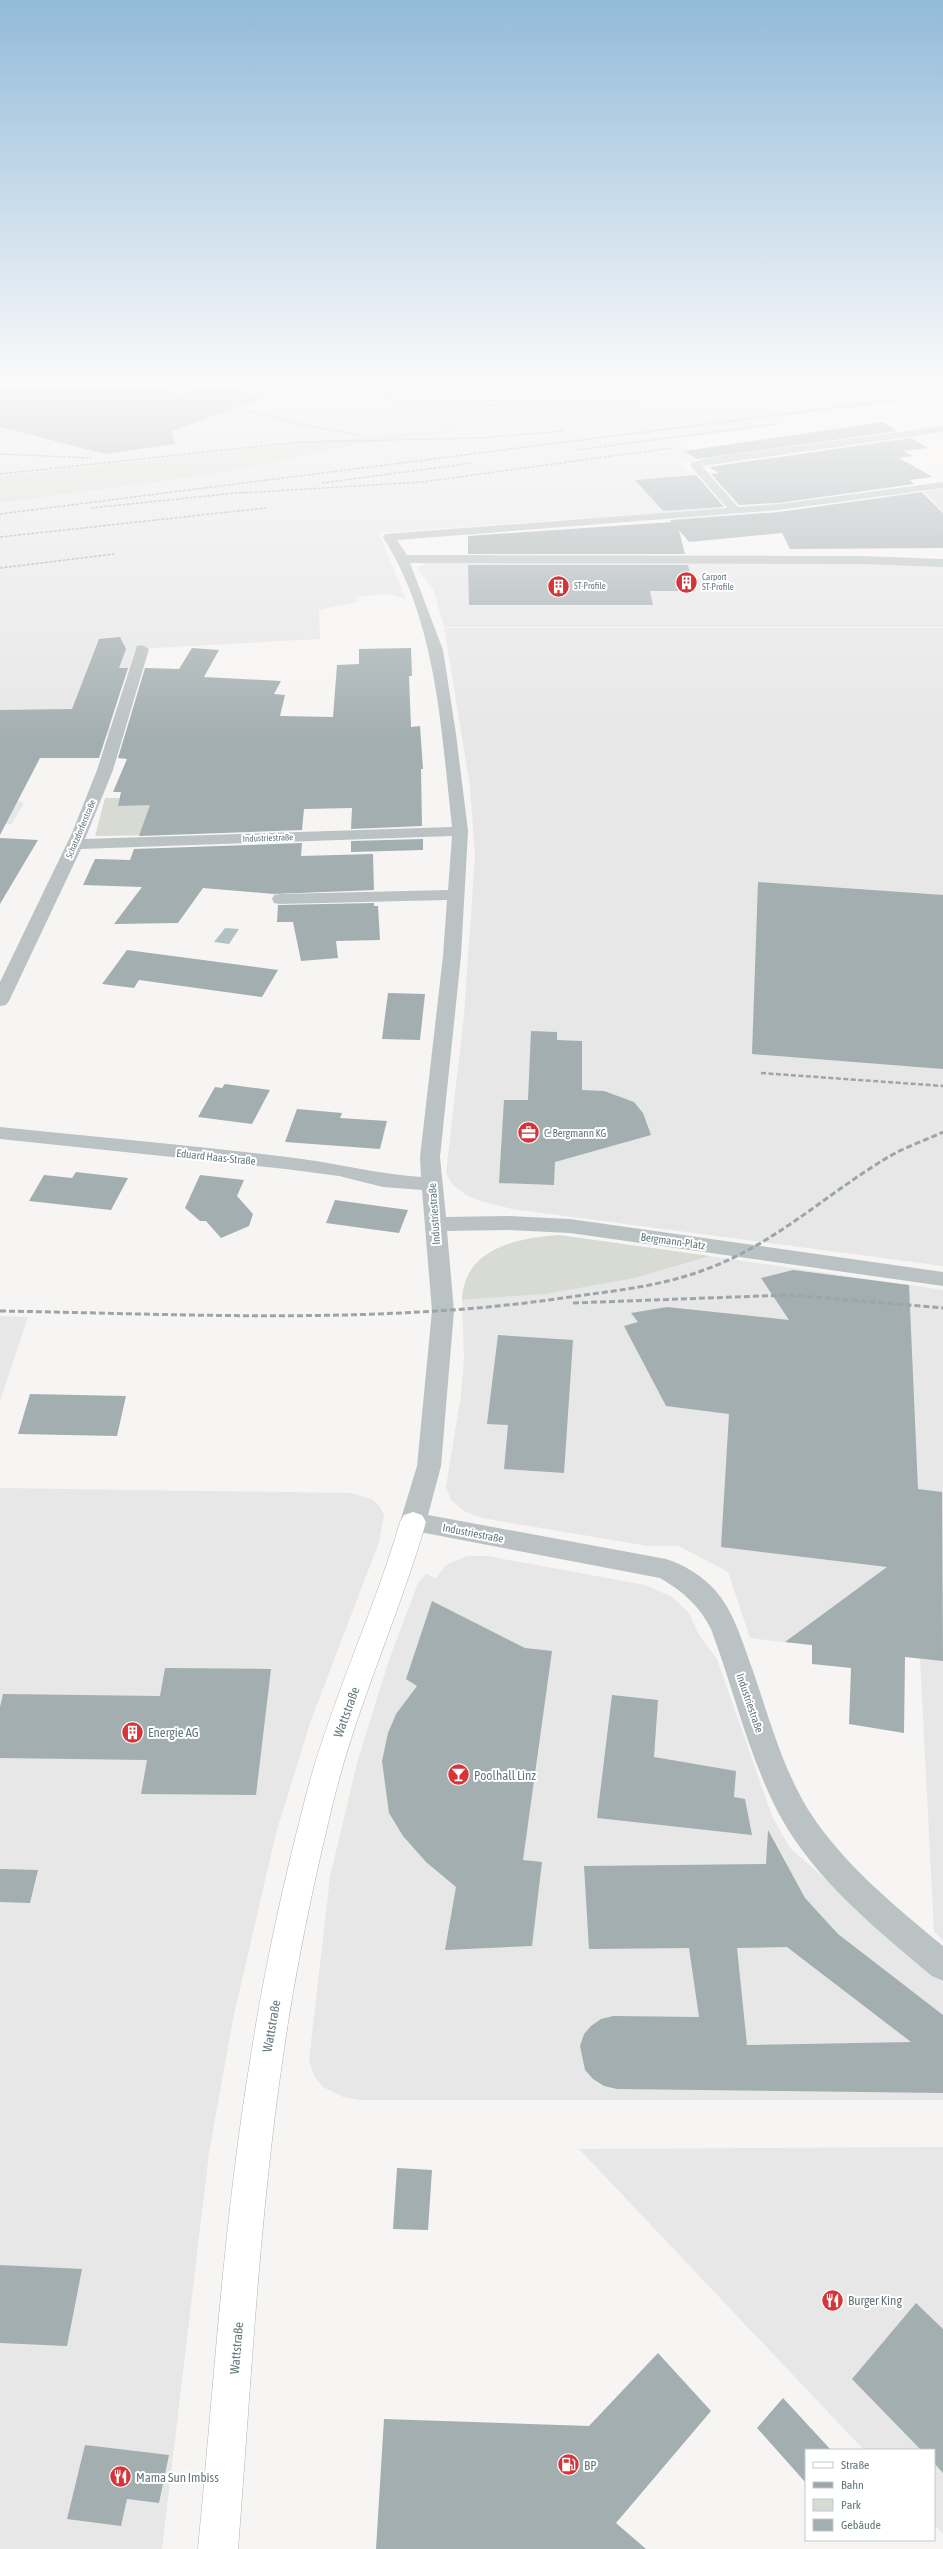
<svg xmlns="http://www.w3.org/2000/svg" width="943" height="2549" font-family="'Asap Condensed',sans-serif">
	<style>
		.built { fill: #e7e7e7 }
		.green { fill: #d7dbd3 }
		.water { fill: #b2c2c2 }
		.building { fill: #a3aeb0; fill-rule: evenodd }
		.lines { fill: none; stroke-linecap: round; stroke-linejoin: round }
		.secondary-casing { stroke: #aeb6b8; stroke-width: 1 }
		.street { fill: #bbc2c3; fill-rule: evenodd }
		.secondary { fill: #fff; fill-rule: evenodd }
		.rail-far2 { stroke: #9ca6a8; stroke-width: 1.5; stroke-dasharray: 3 1.5; stroke-linecap: butt }
		.rail-far1 { stroke: #9ca6a8; stroke-width: 2.5; stroke-dasharray: 5 2.5; stroke-linecap: butt }
		.rail { stroke: #9ca6a8; stroke-width: 3; stroke-dasharray: 6 3; stroke-linecap: butt }
		.labels { text-anchor: middle; stroke-width: 4; stroke-linejoin: round; paint-order: stroke }
		.far-poi-label { font-size: 9px; fill: #64787c; stroke: #fff; text-anchor: start }
		.far-street-label { font-size: 9px; fill: #64787c; stroke: #fff }
		.poi-label { font-size: 11px; fill: #64787c; stroke: #fff; text-anchor: start }
		.street-label { font-size: 11px; fill: #64787c; stroke: #fff }
		.near-street-label { font-size: 13px; fill: #64787c; stroke: #fff }
		.near-poi-label { font-size: 13px; fill: #64787c; stroke: #fff; text-anchor: start }
	</style>
	<rect width="100%" height="100%" fill="#f6f5f3"/>
	<path class="built" d="M 0,382 L 293,382 L 394,397 L 457,402 L 566,402 L 793,382 L 943,382 L 943,396 L 779,417 L 790,424 L 676,439 L 696,460 L 681,463 L 720,501 L 719,507 L 715,509 L 379,533 L 406,599 L 386,594 L 356,597 L 359,602 L 319,610 L 320,639 L 136,649 L 112,712 L 109,735 L 29,735 L 5,795 L 24,803 L 12,824 L 0,824 L 0,503 L 216,474 L 343,447 L 464,429 L 323,441 L 0,476 Z
		M 429,562 L 849,562 L 943,566 L 943,627 L 444,627 L 434,591 L 417,568 Z
		M 444,628 L 943,628 L 943,1266 L 512,1209 L 484,1202 L 466,1195 L 452,1184 L 446,1173 L 464,1015 L 475,856 L 470,786 Z
		M 710,1256 L 943,1290 L 943,1940 L 934,1932 L 920,1658 L 750,1638 L 728,1572 L 679,1546 L 648,1546 L 482,1518 L 464,1511 L 451,1500 L 446,1487 L 461,1395 L 464,1359 L 462,1300 L 547,1294 L 635,1278 Z
		M 0,1316 L 28,1317 L 0,1401 Z
		M 0,1488 L 351,1493 L 373,1500 L 380,1507 L 384,1515 L 379,1542 L 310,1723 L 276,1833 L 233,2019 L 209,2153 L 162,2549 L 0,2549 Z
		M 467,1556 L 487,1556 L 645,1585 L 672,1597 L 689,1613 L 699,1635 L 717,1659 L 772,1816 L 790,1848 L 943,1983 L 943,2100 L 362,2100 L 343,2097 L 323,2087 L 314,2076 L 309,2060 L 330,1877 L 357,1763 L 388,1663 L 418,1583 L 426,1574 L 436,1578 L 446,1565 Z
		M 943,2147 L 943,2534 L 934,2524 L 934,2450 L 864,2450 L 579,2149 Z"/>
	<path class="green" d="M 293,382 L 793,382 C 669,398 544,408 419,399 C 377,396 334,392 293,382 Z
		M 482,427 L 343,447 L 216,474 L 0,503 L 0,476 L 323,441 Z
		M 943,489 L 943,512 L 924,491 Z
		M 105,798 L 174,798 L 160,835 L 95,836 Z
		M 559,1235 L 710,1256 L 635,1278 L 547,1294 L 462,1300 C 464,1248 517,1238 559,1235 Z"/>
	<path class="water" d="M 225,928 L 239,929 L 229,944 L 214,942 Z"/>
	<path class="building" d="M 0,382 L 135,382 L 184,393 L 213,383 L 268,396 L 172,431 L 175,444 L 105,454 L 0,427 Z
		M 883,422 L 898,431 L 697,459 L 684,451 Z
		M 911,438 L 928,448 L 904,451 L 913,456 L 899,458 L 933,477 L 910,480 L 914,484 L 779,503 L 739,505 L 711,474 L 719,473 L 709,467 Z
		M 696,475 L 724,507 L 663,511 L 635,480 Z
		M 922,492 L 943,513 L 943,548 L 790,549 L 782,533 L 689,542 L 679,530 L 685,554 L 468,554 L 468,536 L 672,522 L 674,525 L 670,520 L 779,512 Z
		M 468,565 L 688,565 L 695,591 L 650,591 L 653,605 L 469,605 Z
		M 120,637 L 126,649 L 119,668 L 128,668 L 99,758 L 40,758 L 0,835 L 0,710 L 72,709 L 99,639 Z
		M 192,648 L 219,650 L 204,677 L 281,681 L 274,694 L 285,695 L 280,716 L 333,717 L 337,665 L 359,664 L 359,649 L 411,648 L 412,676 L 409,676 L 411,727 L 420,726 L 423,769 L 421,769 L 422,826 L 351,829 L 352,808 L 304,809 L 302,830 L 139,836 L 150,805 L 118,806 L 121,792 L 113,792 L 127,759 L 118,758 L 145,668 L 179,669 Z
		M 0,838 L 38,840 L 0,904 Z
		M 423,839 L 423,850 L 351,852 L 351,841 Z
		M 302,843 L 301,856 L 373,854 L 374,890 L 274,894 L 203,888 L 178,923 L 114,924 L 142,887 L 83,885 L 95,859 L 130,860 L 134,849 Z
		M 758,882 L 943,895 L 943,1069 L 752,1054 Z
		M 374,903 L 374,906 L 378,906 L 380,940 L 336,941 L 338,958 L 301,961 L 293,922 L 277,922 L 278,905 Z
		M 127,950 L 278,970 L 262,997 L 139,980 L 134,988 L 102,984 Z
		M 388,993 L 425,994 L 420,1040 L 382,1039 Z
		M 531,1031 L 557,1032 L 557,1040 L 582,1041 L 582,1090 L 604,1091 L 634,1102 L 643,1113 L 651,1135 L 555,1162 L 554,1185 L 499,1183 L 504,1100 L 528,1100 Z
		M 225,1084 L 270,1090 L 252,1124 L 198,1117 L 215,1087 L 222,1088 Z
		M 297,1109 L 342,1113 L 340,1118 L 387,1121 L 380,1149 L 285,1142 Z
		M 76,1172 L 128,1178 L 111,1210 L 29,1201 L 44,1175 L 72,1178 Z
		M 200,1175 L 244,1180 L 237,1196 L 253,1214 L 249,1226 L 221,1238 L 206,1221 L 200,1221 L 185,1208 Z
		M 335,1200 L 408,1210 L 399,1233 L 326,1223 Z
		M 793,1270 L 909,1285 L 918,1489 L 942,1492 L 943,1661 L 905,1657 L 904,1733 L 849,1724 L 851,1668 L 812,1664 L 812,1645 L 785,1642 L 887,1567 L 721,1547 L 729,1414 L 666,1406 L 624,1326 L 638,1322 L 631,1313 L 667,1307 L 789,1320 L 761,1278 Z
		M 498,1335 L 573,1340 L 564,1473 L 504,1469 L 508,1425 L 487,1424 Z
		M 30,1394 L 126,1396 L 117,1436 L 18,1434 Z
		M 432,1601 L 525,1648 L 552,1651 L 523,1860 L 542,1862 L 532,1946 L 445,1950 L 456,1887 L 426,1862 L 403,1836 L 389,1813 L 382,1761 L 388,1733 L 396,1714 L 417,1686 L 406,1679 Z
		M 165,1668 L 271,1669 L 256,1795 L 141,1794 L 147,1760 L 0,1758 L 0,1707 L 3,1694 L 160,1696 Z
		M 612,1695 L 658,1700 L 654,1757 L 736,1771 L 734,1797 L 745,1799 L 752,1835 L 597,1818 Z
		M 768,1830 L 805,1898 L 838,1934 L 943,2015 L 943,2093 L 617,2089 L 604,2086 L 593,2079 L 585,2070 L 580,2046 L 584,2034 L 591,2026 L 601,2019 L 613,2016 L 699,2017 L 689,1948 L 589,1949 L 584,1866 L 766,1864 ZM 787,1947 L 911,2042 L 747,2045 L 737,1948 Z
		M 0,1869 L 38,1870 L 30,1903 L 0,1902 Z
		M 397,2168 L 432,2170 L 428,2230 L 393,2229 Z
		M 0,2265 L 82,2269 L 67,2346 L 0,2343 Z
		M 916,2303 L 943,2329 L 943,2473 L 934,2463 L 934,2450 L 921,2450 L 852,2379 Z
		M 658,2353 L 711,2411 L 616,2523 L 646,2549 L 376,2549 L 384,2419 L 589,2426 Z
		M 783,2398 L 831,2450 L 806,2450 L 806,2483 L 757,2428 Z
		M 85,2445 L 169,2455 L 159,2503 L 127,2499 L 121,2526 L 67,2519 Z"/>
	<g class="lines">
		<defs>
			<path id="secondary" d="M 413,1512 L 422,1515 L 426,1522 C 398,1619 355,1709 332,1807 C 312,1889 295,1972 283,2056 C 259,2219 251,2384 238,2549 L 198,2549 C 214,2384 224,2218 251,2055 C 264,1971 282,1889 303,1807 C 327,1709 372,1618 400,1522 L 404,1515 Z"/>
		</defs>
		<use href="#secondary" class="secondary-casing"/>
		<path class="street" d="M 943,426 L 943,432 L 702,466 L 738,507 L 779,504 L 943,482 L 943,488 L 779,510 L 397,540 L 407,555 L 862,556 L 943,559 L 943,567 L 862,564 L 410,563 L 443,650 L 456,734 L 468,831 L 461,956 L 440,1157 L 446,1217 L 507,1216 L 570,1219 L 943,1272 L 943,1286 L 570,1233 L 507,1230 L 447,1231 L 454,1311 L 441,1466 L 428,1515 L 666,1559 C 683,1564 702,1576 714,1589 C 734,1611 742,1641 752,1668 C 769,1717 782,1767 809,1811 C 843,1864 895,1906 943,1946 L 943,1981 L 932,1976 C 876,1929 814,1879 779,1814 C 748,1755 734,1690 711,1629 C 699,1605 682,1591 660,1578 L 404,1529 L 400,1522 L 417,1466 L 432,1311 L 422,1190 L 383,1187 L 339,1176 L 286,1169 L 0,1139 L 0,1127 C 96,1137 191,1145 287,1157 C 332,1162 376,1174 421,1177 L 420,1157 L 443,956 L 447,900 L 280,904 L 274,903 L 272,899 L 274,895 L 280,894 L 448,890 L 452,836 L 81,849 L 9,1001 L 6,1005 L 0,1006 L 0,982 L 72,833 L 97,770 L 137,646 L 142,645 L 149,649 L 113,770 L 85,839 L 452,827 C 441,729 437,622 383,537 L 385,534 L 727,508 L 691,467 L 691,463 L 707,458 Z"/>
		<use href="#secondary" class="secondary"/>
		<path class="rail-far2" d="M 283,382 C 327,390 370,398 414,402 C 547,412 680,398 812,382
			M 237,408 L 308,426 L 360,435
			M 577,450 L 775,424
			M 0,454 L 92,458
			M 0,474 L 300,442 L 478,438 L 565,431
			M 322,483 L 472,463
			M 241,493 L 422,482 L 671,448
			M 91,508 L 246,492
			M 0,514 L 943,394
			M 0,537 L 266,508
			M 0,568 L 114,554"/>
		<path class="rail-far1" d="M 761,1073 L 943,1086"/>
		<path class="rail" d="M 573,1303 L 789,1295 L 943,1308
			M 0,1311 C 187,1314 377,1325 563,1298 C 611,1291 659,1287 704,1270 C 772,1246 824,1196 885,1159 C 902,1148 924,1141 943,1132"/>
	</g>
	<linearGradient id="sky" x2="0" y2="1"><stop stop-color="#92bad9"/><stop offset="0.52" stop-color="#fbfafa"/><stop offset="1" stop-color="#fbfafa" stop-opacity="0"/></linearGradient>
	<rect width="943" height="739" fill="url(#sky)"/>
	<defs>
		<symbol id="building-disc" viewBox="-11 -11 22 22"><circle r="9.5" fill="#d53438" stroke="#fff"/><path d="M-4-6H4V6H1V3H-1V6H-4ZM-2.5-4.3h1.7v1.8h-1.7ZM.8-4.3h1.7v1.8H.8ZM-2.5-1h1.7V.8h-1.7ZM.8-1h1.7V.8H.8Z" fill="#fff"/></symbol>
		<symbol id="office-disc" viewBox="-11 -11 22 22"><circle r="9.5" fill="#d53438" stroke="#fff"/><path d="M-6-3h4V-5.5h4V-3h4V5H-6ZM-1-4.5V-3h2v-1.5ZM-6 0V1H6V0Z" fill="#fff"/></symbol>
		<symbol id="bar-disc" viewBox="-11 -11 22 22"><circle r="9.5" fill="#d53438" stroke="#fff"/><path d="M-6-5H6L.8 .8V4.5H3.5V6h-7V4.5H-.8V.8Z" fill="#fff"/></symbol>
		<symbol id="restaurant-disc" viewBox="-11 -11 22 22"><circle r="9.5" fill="#d53438" stroke="#fff"/><path d="M-5-6h1v4h1v-4h1v4h1v-4h1v5L-1.5 .5V6h-2V.5L-5-1ZM5-6V6H3V1.5H1.5Q1.5-4 5-6Z" fill="#fff"/></symbol>
		<symbol id="fuel-disc" viewBox="-11 -11 22 22"><circle r="9.5" fill="#d53438" stroke="#fff"/><path d="M-5.5-6h7V0h2V4h1.3V-2.5L3-4.5l.8-.8L6-3V5H2.5V1h-1V6h-7ZM-4.2-4.7v3.2H.2V-4.7Z" fill="#fff"/></symbol>
	</defs>
	<g fill-rule="evenodd">
		<use href="#building-disc" x="674" y="570" width="25" height="25"/>
		<use href="#building-disc" x="546" y="574" width="25" height="25"/>
		<use href="#office-disc" x="516" y="1120" width="25" height="25"/>
		<use href="#building-disc" x="120" y="1720" width="25" height="25"/>
		<use href="#bar-disc" x="446" y="1762" width="25" height="25"/>
		<use href="#restaurant-disc" x="820" y="2288" width="25" height="25"/>
		<use href="#fuel-disc" x="556" y="2452" width="25" height="25"/>
		<use href="#restaurant-disc" x="108" y="2464" width="25" height="25"/>
	</g>
	<g class="labels">
		<g class="far-poi-label">
			<text x="702" y="580">Carport<tspan x="702" dy="10">ST-Profile</tspan></text>
			<text x="574" y="589">ST-Profile</text>
		</g>
		<g class="far-street-label">
			<text transform="translate(81 829) rotate(-67)" y="3">Schatzdorferstraße</text>
			<text transform="translate(268 838) rotate(-2)" y="3">Industriestraße</text>
		</g>
		<g class="poi-label">
			<text x="544" y="1137">C. Bergmann KG</text>
		</g>
		<g class="street-label">
			<text transform="translate(216 1157) rotate(6)" y="4">Eduard Haas-Straße</text>
			<text transform="translate(434 1214) rotate(-94)" y="4">Industriestraße</text>
			<text transform="translate(673 1241) rotate(8)" y="4">Bergmann-Platz</text>
			<text transform="translate(473 1533) rotate(11)" y="4">Industriestraße</text>
			<text transform="translate(750 1703) rotate(71)" y="4">Industriestraße</text>
		</g>
		<g class="near-street-label">
			<text transform="translate(346 1712) rotate(-70)" y="5">Wattstraße</text>
			<text transform="translate(271 2026) rotate(-80)" y="5">Wattstraße</text>
			<text transform="translate(236 2348) rotate(-85)" y="5">Wattstraße</text>
		</g>
		<g class="near-poi-label">
			<text x="148" y="1737">Energie AG</text>
			<text x="474" y="1780">Poolhall Linz</text>
			<text x="848" y="2305">Burger King</text>
			<text x="584" y="2470">BP</text>
			<text x="136" y="2482">Mama Sun Imbiss</text>
		</g>
	</g>
	<rect x="805" y="2449" width="130" height="92" fill="#ffffff" stroke="#c1c9cb"/>
	<rect x="813" y="2462" width="20" height="6" fill="#ffffff" stroke="#c1c9cb"/>
	<text x="841" y="2469" font-size="12" fill="#64787c">Straße</text>
	<rect x="813" y="2482" width="20" height="6" fill="#9ca6a8" stroke="#c1c9cb"/>
	<text x="841" y="2489" font-size="12" fill="#64787c">Bahn</text>
	<rect x="813" y="2499" width="20" height="12" fill="#d7dbd3" stroke="#c1c9cb"/>
	<text x="841" y="2509" font-size="12" fill="#64787c">Park</text>
	<rect x="813" y="2519" width="20" height="12" fill="#a3aeb0" stroke="#c1c9cb"/>
	<text x="841" y="2529" font-size="12" fill="#64787c">Gebäude</text>
</svg>
